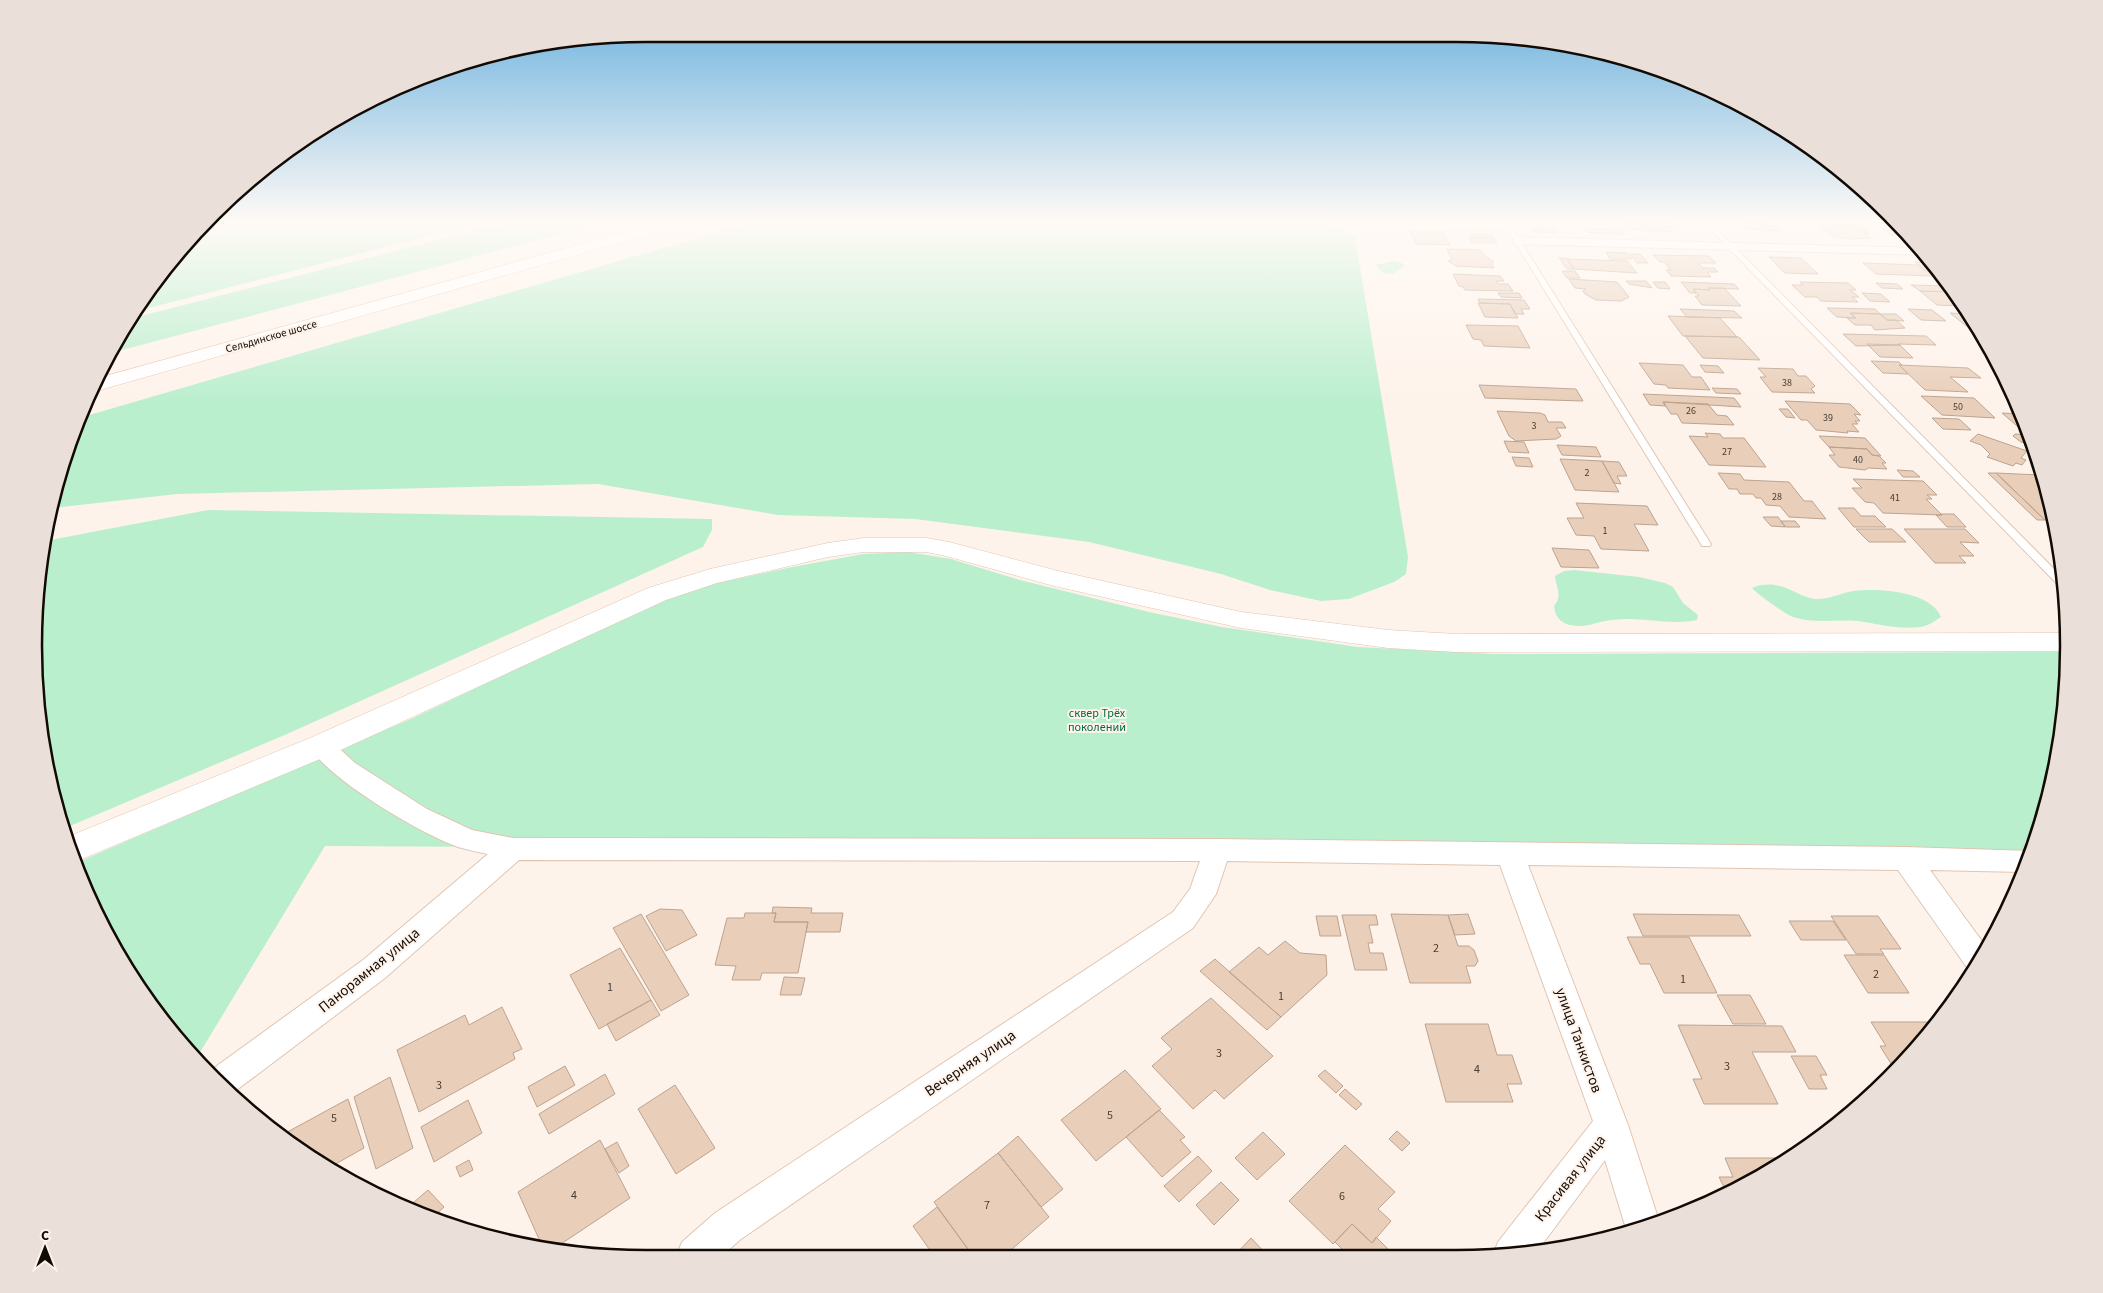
<svg xmlns="http://www.w3.org/2000/svg" width="2103" height="1293" font-family="'Source Sans 3',sans-serif">
	<style>
		.green { fill: #baefce }
		.building { fill: #e9cfba; stroke: #bca38f }
		.lines { fill: none; stroke-linecap: round; stroke-linejoin: round }
		.lane-casing { stroke: #e0c5b1; stroke-width: 2 }
		.street-casing { stroke: #e0c5b1; stroke-width: 2 }
		.secondary-casing { stroke: #e0c5b1; stroke-width: 1 }
		.lane { fill: #fff; fill-rule: evenodd }
		.street { fill: #fff; fill-rule: evenodd }
		.secondary { fill: #fff; fill-rule: evenodd }
		.labels { text-anchor: middle; stroke-width: 4; stroke-linejoin: round; paint-order: stroke }
		.number-label { font-size: 10px; fill: #483b32 }
		.far-street-label { font-size: 11px; fill: #120a04; stroke: #fef3eb }
		.park-label { font-size: 12px; fill: #026940; stroke: #fef3eb }
		.near-number-label { font-size: 12px; fill: #483b32 }
		.near-street-label { font-size: 15px; fill: #120a04; stroke: #fef3eb }
		.rim { fill: none; stroke: #120a04; stroke-width: 2.5 }
	</style>
	<rect width="100%" height="100%" fill="#fef3eb"/>
	<path class="green" d="M 213,221 L 487,221 L 137,311 L 160,274 Z
		M 513,221 L 609,221 L 111,353 L 133,318 Z
		M 756,221 L 1326,221 L 1355,237 L 1408,557 L 1406,574 L 1394,582 L 1349,599 L 1321,601 L 1270,590 L 1221,574 L 1089,542 L 915,519 L 778,515 L 598,484 L 177,494 L 53,508 L 66,450 L 79,418 Z
		M 1393,261 L 1402,263 L 1404,266 L 1393,274 L 1383,273 L 1375,265 Z
		M 208,510 L 712,519 L 712,530 L 703,547 L 287,734 L 63,829 L 39,727 L 34,646 L 39,566 L 45,541 Z
		M 908,552 L 951,559 L 1020,580 L 1149,612 L 1222,627 L 1358,647 L 1494,654 L 2067,652 L 2068,686 L 2048,805 L 2031,850 L 700,839 L 505,847 L 325,846 L 196,1059 L 137,987 L 76,863 L 413,718 L 658,602 L 708,585 L 787,568 L 863,554 Z
		M 1574,570 L 1639,577 L 1665,583 L 1673,587 L 1683,603 L 1698,615 L 1697,620 C 1668,626 1642,616 1612,620 C 1598,621 1585,629 1570,625 C 1560,623 1555,616 1554,606 C 1563,595 1556,588 1555,576 L 1564,571 Z
		M 1760,585 C 1765,585 1770,584 1775,585 C 1789,587 1801,597 1815,599 C 1829,600 1840,593 1853,591 C 1878,588 1931,591 1941,617 C 1935,621 1928,626 1920,627 C 1900,630 1878,624 1858,621 C 1836,619 1815,624 1793,617 C 1784,613 1758,595 1752,588 Z"/>
	<path class="building" d="M 1621,221 L 1673,221 L 1679,227 L 1667,227 L 1672,232 L 1628,229 Z
		M 1740,221 L 1770,221 L 1781,231 L 1745,229 L 1739,223 L 1742,223 Z
		M 1826,224 L 1859,225 L 1869,233 L 1864,233 L 1871,238 L 1849,239 L 1831,236 L 1820,227 L 1829,227 Z
		M 1531,227 L 1554,228 L 1557,233 L 1535,232 Z
		M 1409,228 L 1442,229 L 1450,245 L 1416,244 Z
		M 1586,229 L 1621,230 L 1625,234 L 1590,233 Z
		M 1882,229 L 1894,230 L 1901,235 L 1891,235 Z
		M 1470,234 L 1491,235 L 1494,238 L 1472,237 Z
		M 1469,238 L 1494,238 L 1497,243 L 1472,243 Z
		M 1447,249 L 1481,250 L 1485,256 L 1494,262 L 1492,264 L 1494,268 L 1456,266 L 1448,261 L 1452,260 Z
		M 1606,252 L 1627,253 L 1632,259 L 1610,259 Z
		M 1630,254 L 1640,254 L 1648,263 L 1637,263 Z
		M 1653,255 L 1709,256 L 1716,263 L 1698,263 L 1703,268 L 1714,268 L 1718,272 L 1707,272 L 1711,277 L 1671,276 L 1666,270 L 1671,270 L 1664,262 L 1660,262 Z
		M 1769,257 L 1801,258 L 1818,274 L 1785,273 Z
		M 1559,258 L 1566,258 L 1574,269 L 1567,269 Z
		M 1567,259 L 1627,261 L 1637,273 L 1574,269 Z
		M 1915,262 L 1928,263 L 1936,268 L 1947,284 L 1944,284 Z
		M 1863,263 L 1918,265 L 1933,276 L 1876,274 Z
		M 1562,271 L 1575,271 L 1580,278 L 1567,278 Z
		M 1453,274 L 1500,276 L 1504,281 L 1496,281 L 1498,284 L 1508,284 L 1513,291 L 1465,290 L 1463,287 L 1459,286 Z
		M 1569,279 L 1617,282 L 1629,297 L 1621,301 L 1596,300 L 1585,294 L 1583,291 L 1586,289 L 1575,288 Z
		M 1626,281 L 1646,281 L 1652,288 L 1629,284 Z
		M 1653,282 L 1665,282 L 1670,289 L 1658,288 Z
		M 1681,282 L 1734,284 L 1739,289 L 1708,288 L 1710,290 L 1693,289 L 1696,293 L 1690,293 Z
		M 1800,282 L 1848,283 L 1856,290 L 1850,290 L 1859,297 L 1852,297 L 1858,302 L 1821,301 L 1817,297 L 1805,297 L 1792,285 L 1803,285 Z
		M 1876,283 L 1897,284 L 1903,289 L 1882,288 Z
		M 1911,285 L 1948,286 L 1953,292 L 1920,291 Z
		M 1708,288 L 1724,288 L 1741,306 L 1702,305 L 1695,296 L 1699,296 L 1693,289 L 1710,290 Z
		M 1920,291 L 1953,292 L 1962,306 L 1937,305 Z
		M 1498,293 L 1519,293 L 1522,298 L 1501,297 Z
		M 1862,293 L 1881,294 L 1890,302 L 1870,301 Z
		M 1478,299 L 1524,300 L 1530,309 L 1521,309 L 1524,314 L 1515,314 L 1510,304 L 1480,303 Z
		M 1478,303 L 1510,304 L 1518,318 L 1485,317 Z
		M 1827,308 L 1875,309 L 1880,314 L 1850,313 L 1856,318 L 1837,317 Z
		M 1680,309 L 1734,311 L 1742,318 L 1687,317 Z
		M 1908,309 L 1932,310 L 1946,321 L 1921,320 Z
		M 1850,313 L 1880,314 L 1887,320 L 1896,320 L 1905,328 L 1875,330 L 1871,325 L 1855,325 L 1847,318 L 1856,318 Z
		M 1950,313 L 1968,314 L 1980,330 L 1970,329 Z
		M 1880,314 L 1896,314 L 1904,321 L 1887,320 Z
		M 1668,316 L 1720,318 L 1737,337 L 1683,336 Z
		M 1466,325 L 1518,326 L 1530,348 L 1484,346 L 1481,340 L 1473,339 Z
		M 1843,334 L 1926,336 L 1936,345 L 1898,344 L 1900,345 L 1856,346 Z
		M 1685,336 L 1739,337 L 1760,360 L 1703,358 Z
		M 1867,344 L 1900,345 L 1913,358 L 1880,357 Z
		M 1871,361 L 1899,362 L 1902,365 L 1899,365 L 1908,374 L 1883,373 Z
		M 1639,363 L 1683,365 L 1692,377 L 1701,377 L 1710,390 L 1668,388 L 1666,385 L 1654,384 Z
		M 1700,365 L 1718,366 L 1724,373 L 1705,372 Z
		M 1899,365 L 1968,368 L 1981,378 L 1950,377 L 1968,392 L 1925,390 Z
		M 1758,368 L 1793,369 L 1798,376 L 1806,376 L 1815,386 L 1811,389 L 1815,393 L 1772,392 L 1760,377 L 1766,377 Z
		M 1479,385 L 1576,389 L 1583,401 L 1485,398 Z
		M 1712,388 L 1737,389 L 1741,394 L 1716,393 Z
		M 1643,394 L 1734,398 L 1741,407 L 1663,402 L 1666,406 L 1650,405 Z
		M 1921,396 L 1974,398 L 1995,418 L 1942,415 Z
		M 1785,401 L 1850,404 L 1861,415 L 1854,414 L 1860,421 L 1855,421 L 1858,424 L 1852,424 L 1859,432 L 1847,431 L 1848,433 L 1816,430 L 1807,420 L 1801,420 Z
		M 1663,402 L 1708,404 L 1717,415 L 1727,416 L 1734,425 L 1682,423 L 1677,414 L 1671,414 Z
		M 1779,409 L 1788,409 L 1795,418 L 1786,417 Z
		M 1497,411 L 1540,413 L 1545,415 L 1548,422 L 1562,422 L 1566,428 L 1556,428 L 1561,436 L 1556,439 L 1516,441 L 1509,436 Z
		M 2002,413 L 2021,414 L 2029,432 L 2024,432 Z
		M 1932,418 L 1959,419 L 1971,430 L 1943,429 Z
		M 1705,433 L 1720,434 L 1723,438 L 1744,438 L 1766,467 L 1709,465 L 1689,436 L 1708,437 Z
		M 1978,434 L 2027,451 L 2021,458 L 2026,460 L 2022,465 L 2016,463 L 2013,466 L 1987,457 L 1990,454 L 1981,445 L 1970,441 Z
		M 2015,434 L 2030,435 L 2035,445 L 2021,442 L 2013,436 Z
		M 1819,436 L 1865,438 L 1881,456 L 1872,455 L 1867,449 L 1829,447 Z
		M 1504,441 L 1524,442 L 1529,453 L 1509,452 Z
		M 1557,445 L 1596,447 L 1601,457 L 1562,455 Z
		M 1829,447 L 1867,449 L 1872,455 L 1879,456 L 1886,463 L 1882,463 L 1887,469 L 1868,468 L 1865,470 L 1839,467 L 1829,455 L 1835,455 Z
		M 1512,457 L 1529,458 L 1533,467 L 1516,466 Z
		M 1560,459 L 1602,461 L 1619,492 L 1575,490 Z
		M 1602,461 L 1619,462 L 1627,476 L 1617,476 L 1621,484 L 1614,483 Z
		M 1897,470 L 1913,471 L 1920,477 L 1903,477 Z
		M 1718,473 L 1740,474 L 1744,480 L 1789,482 L 1804,501 L 1812,501 L 1826,519 L 1789,517 L 1780,506 L 1766,505 L 1761,498 L 1756,498 L 1753,494 L 1740,494 L 1737,489 L 1729,489 Z
		M 1988,473 L 1996,473 L 2045,520 L 2037,520 Z
		M 1996,473 L 2040,475 L 2043,478 L 2053,520 L 2045,520 Z
		M 1853,479 L 1923,481 L 1937,495 L 1927,495 L 1932,499 L 1926,499 L 1942,515 L 1883,513 L 1874,503 L 1865,502 L 1852,488 L 1862,488 Z
		M 1576,503 L 1647,506 L 1658,525 L 1634,524 L 1649,551 L 1601,549 L 1594,536 L 1576,535 L 1567,518 L 1584,518 Z
		M 1838,508 L 1854,508 L 1861,516 L 1875,516 L 1886,527 L 1854,527 Z
		M 1940,514 L 1954,514 L 1966,527 L 1947,527 L 1936,515 L 1942,515 Z
		M 1763,517 L 1778,517 L 1785,527 L 1771,526 Z
		M 1781,521 L 1795,521 L 1800,527 L 1786,527 Z
		M 1856,529 L 1892,529 L 1906,542 L 1869,542 Z
		M 1904,529 L 1965,529 L 1979,543 L 1960,542 L 1974,556 L 1959,556 L 1966,563 L 1935,563 Z
		M 1552,548 L 1589,550 L 1599,568 L 1561,567 Z
		M 773,907 L 812,908 L 811,913 L 843,913 L 840,932 L 806,932 L 808,922 L 774,922 L 776,913 L 772,913 Z
		M 660,909 L 682,910 L 697,935 L 666,951 L 646,916 Z
		M 745,913 L 776,913 L 774,922 L 808,922 L 798,973 L 762,973 L 760,980 L 732,980 L 736,966 L 715,965 L 727,918 L 744,918 Z
		M 641,914 L 689,995 L 661,1011 L 613,928 Z
		M 1391,914 L 1448,915 L 1458,946 L 1469,946 L 1474,950 L 1478,961 L 1475,966 L 1466,966 L 1471,983 L 1410,983 Z
		M 1468,914 L 1475,934 L 1455,935 L 1448,915 Z
		M 1633,914 L 1739,915 L 1751,936 L 1643,936 Z
		M 1342,915 L 1376,915 L 1378,925 L 1369,925 L 1373,943 L 1368,943 L 1370,953 L 1383,953 L 1387,970 L 1355,970 Z
		M 1316,916 L 1337,916 L 1341,936 L 1320,936 Z
		M 1831,916 L 1878,916 L 1901,949 L 1880,949 L 1884,954 L 1856,954 Z
		M 1789,921 L 1833,921 L 1846,940 L 1801,940 Z
		M 1627,937 L 1689,937 L 1717,993 L 1664,993 L 1650,964 L 1640,964 Z
		M 1285,941 L 1300,953 L 1326,955 L 1327,975 L 1281,1017 L 1229,972 L 1259,947 L 1268,955 Z
		M 620,948 L 651,1000 L 599,1029 L 570,975 Z
		M 1844,955 L 1884,955 L 1909,993 L 1868,993 Z
		M 1215,959 L 1281,1017 L 1267,1030 L 1200,971 Z
		M 784,977 L 805,978 L 801,995 L 780,995 Z
		M 1717,995 L 1750,995 L 1766,1024 L 1733,1024 Z
		M 1211,998 L 1273,1056 L 1224,1099 L 1215,1090 L 1193,1109 L 1152,1066 L 1172,1049 L 1161,1038 Z
		M 651,1000 L 660,1015 L 616,1041 L 607,1024 Z
		M 502,1007 L 522,1049 L 513,1053 L 515,1059 L 419,1112 L 397,1050 L 465,1015 L 469,1025 Z
		M 1871,1022 L 1928,1022 L 1933,1030 L 1895,1070 L 1880,1046 L 1886,1046 Z
		M 1425,1024 L 1488,1024 L 1497,1055 L 1512,1055 L 1522,1084 L 1507,1084 L 1513,1102 L 1446,1102 Z
		M 1678,1025 L 1782,1026 L 1796,1052 L 1752,1052 L 1778,1104 L 1704,1104 L 1693,1079 L 1702,1079 Z
		M 1791,1056 L 1816,1056 L 1827,1075 L 1820,1075 L 1827,1089 L 1809,1089 Z
		M 565,1066 L 575,1085 L 537,1107 L 528,1087 Z
		M 1125,1070 L 1161,1109 L 1096,1161 L 1061,1120 Z
		M 1325,1070 L 1343,1086 L 1336,1093 L 1318,1076 Z
		M 605,1074 L 615,1094 L 549,1134 L 539,1114 Z
		M 390,1077 L 413,1148 L 376,1169 L 354,1097 Z
		M 675,1085 L 715,1148 L 676,1174 L 638,1109 Z
		M 1345,1089 L 1362,1104 L 1356,1110 L 1339,1095 Z
		M 348,1099 L 364,1148 L 332,1166 L 280,1136 Z
		M 468,1100 L 482,1133 L 434,1162 L 421,1127 Z
		M 1159,1110 L 1185,1137 L 1180,1140 L 1191,1152 L 1162,1177 L 1126,1137 Z
		M 1397,1131 L 1410,1143 L 1402,1151 L 1389,1139 Z
		M 1263,1132 L 1285,1154 L 1257,1180 L 1235,1158 Z
		M 1018,1136 L 1063,1189 L 1041,1207 L 998,1153 Z
		M 600,1140 L 630,1198 L 552,1250 L 543,1248 L 518,1192 Z
		M 617,1142 L 629,1166 L 619,1173 L 605,1149 Z
		M 1345,1145 L 1395,1192 L 1378,1209 L 1391,1221 L 1372,1243 L 1352,1224 L 1333,1244 L 1289,1201 Z
		M 998,1153 L 1049,1217 L 1004,1256 L 973,1256 L 934,1202 Z
		M 1198,1156 L 1212,1171 L 1179,1202 L 1164,1186 Z
		M 1725,1158 L 1779,1158 L 1782,1164 L 1763,1177 L 1727,1193 L 1719,1177 L 1733,1177 Z
		M 469,1160 L 473,1170 L 460,1177 L 456,1167 Z
		M 1221,1182 L 1239,1200 L 1214,1225 L 1196,1205 Z
		M 428,1190 L 444,1207 L 432,1218 L 406,1209 Z
		M 937,1207 L 973,1256 L 934,1256 L 913,1226 Z
		M 1352,1224 L 1372,1243 L 1376,1237 L 1392,1253 L 1389,1257 L 1350,1257 L 1335,1242 Z
		M 1251,1238 L 1269,1257 L 1233,1257 Z"/>
	<g class="lines">
		<defs>
			<path id="lane" d="M 1502,221 L 1508,221 L 1711,544 L 1710,546 L 1702,546 L 1701,544 Z
				M 1702,221 L 1709,221 L 2064,579 L 2065,589 L 2061,588 Z"/>
			<path id="street" d="M 1380,221 L 1508,222 L 1514,226 L 1508,230 L 1414,230 L 1382,224 Z
				M 1519,237 L 1921,248 L 1926,255 L 1514,244 L 1513,241 L 1514,238 Z
				M 321,737 L 330,740 L 355,763 L 427,809 L 472,830 L 513,838 L 1217,839 L 1905,847 L 2031,851 L 2023,872 L 1930,870 L 1987,948 L 1973,971 L 1968,969 L 1898,870 L 1528,865 L 1628,1125 L 1660,1224 L 1627,1232 L 1605,1160 L 1538,1250 L 1494,1258 L 1493,1255 L 1498,1242 L 1593,1121 L 1500,865 L 1227,861 L 1216,894 L 1193,928 L 741,1239 L 723,1255 L 677,1254 L 682,1242 L 715,1213 L 1173,912 L 1190,889 L 1200,861 L 519,860 L 385,978 L 230,1095 L 207,1073 L 363,960 L 488,854 C 478,852 468,850 458,847 C 421,834 328,779 309,746 L 312,740 Z"/>
			<path id="secondary" d="M 664,221 L 689,221 L 686,224 L 100,390 L 90,391 L 95,379 Z
				M 864,538 L 926,538 L 949,542 L 1058,571 L 1241,612 L 1388,630 L 1456,634 L 2066,633 L 2067,651 L 1456,652 L 1388,648 L 1241,628 L 1054,586 L 946,556 L 926,552 L 864,552 L 828,557 L 717,583 L 666,600 L 332,754 L 82,859 L 75,861 L 65,838 L 310,738 L 648,588 L 710,569 L 828,543 Z"/>
		</defs>
		<use href="#lane" class="lane-casing"/>
		<use href="#street" class="street-casing"/>
		<use href="#secondary" class="secondary-casing"/>
		<use href="#lane" class="lane"/>
		<use href="#street" class="street"/>
		<use href="#secondary" class="secondary"/>
	</g>
	<linearGradient id="sky" x2="0" y2="1"><stop stop-color="#69b0de"/><stop offset="0.55" stop-color="#fffaf6"/><stop offset="1" stop-color="#fffaf6" stop-opacity="0"/></linearGradient>
	<rect width="2103" height="402" fill="url(#sky)"/>
	<g class="labels">
		<g class="number-label">
			<text x="1787" y="386">38</text>
			<text x="1958" y="410">50</text>
			<text x="1691" y="414">26</text>
			<text x="1828" y="421">39</text>
			<text x="1534" y="429">3</text>
			<text x="1727" y="455">27</text>
			<text x="1858" y="463">40</text>
			<text x="1587" y="476">2</text>
			<text x="1777" y="500">28</text>
			<text x="1895" y="501">41</text>
			<text x="1605" y="534">1</text>
		</g>
		<g class="far-street-label">
			<text transform="translate(271 336) rotate(-16)" y="4">Сельдинское шоссе</text>
		</g>
		<g class="park-label">
			<text x="1097" y="717">сквер Трёх<tspan x="1097" dy="14">поколений</tspan></text>
		</g>
		<g class="near-number-label">
			<text x="1436" y="952">2</text>
			<text x="1876" y="978">2</text>
			<text x="1683" y="983">1</text>
			<text x="610" y="991">1</text>
			<text x="1281" y="1000">1</text>
			<text x="1219" y="1057">3</text>
			<text x="1727" y="1070">3</text>
			<text x="1477" y="1073">4</text>
			<text x="439" y="1089">3</text>
			<text x="1110" y="1119">5</text>
			<text x="334" y="1122">5</text>
			<text x="574" y="1199">4</text>
			<text x="1342" y="1200">6</text>
			<text x="987" y="1209">7</text>
		</g>
		<g class="near-street-label">
			<text transform="translate(369 970) rotate(-39)" y="5">Панорамная улица</text>
			<text transform="translate(1579 1040) rotate(70)" y="5">улица Танкистов</text>
			<text transform="translate(970 1063) rotate(-34)" y="5">Вечерняя улица</text>
			<text transform="translate(1570 1178) rotate(-52)" y="5">Красивая улица</text>
		</g>
	</g>
	<path d="M0 0H2103V1293H0ZM646 42H1456A604 604 0 0 1 2060 646V646A604 604 0 0 1 1456 1250H646A604 604 0 0 1 42 646V646A604 604 0 0 1 646 42Z" fill="#ebe0d9" fill-rule="evenodd"/>
	<path class="rim" d="M646 42H1456A604 604 0 0 1 2060 646V646A604 604 0 0 1 1456 1250H646A604 604 0 0 1 42 646V646A604 604 0 0 1 646 42Z"/>
	<g transform="translate(45 1248)" stroke="#fef3eb" stroke-width="4" paint-order="stroke">
	<path d="M0-4L9 19L0 12L-9 19Z" fill="#120a04"/>
	<text y="-8" font-size="14" font-weight="bold" text-anchor="middle" fill="#120a04">С</text>
	</g>
</svg>
